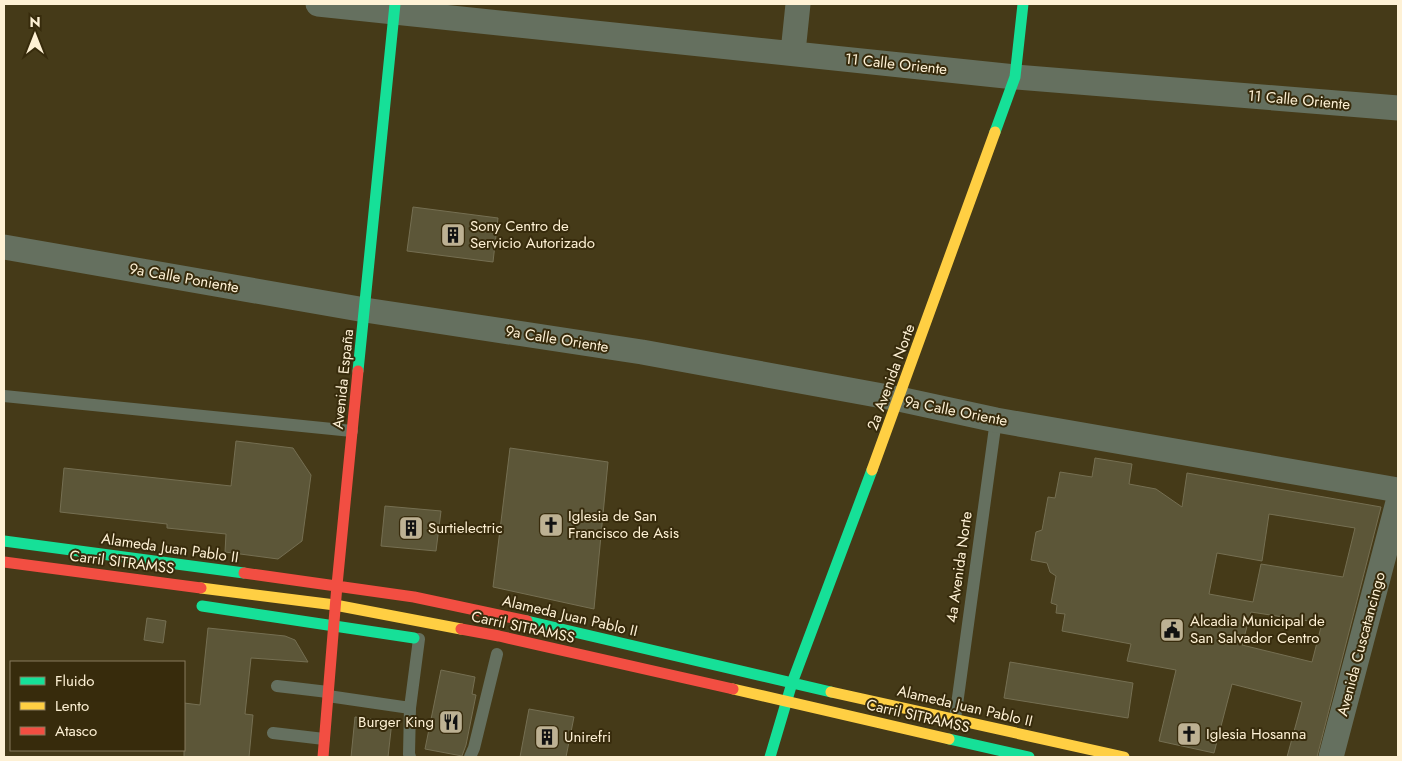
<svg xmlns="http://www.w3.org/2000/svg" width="1402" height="761" font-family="Jost,sans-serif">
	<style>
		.building { fill: #5c5638; stroke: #756f52; fill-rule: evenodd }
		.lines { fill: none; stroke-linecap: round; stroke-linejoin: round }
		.lane { stroke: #65705f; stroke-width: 12 }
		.street { stroke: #65705f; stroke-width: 25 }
		.fast { stroke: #16e098; stroke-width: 11 }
		.slow { stroke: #ffcf43; stroke-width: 11 }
		.jam { stroke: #f24e42; stroke-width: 11 }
		.labels { text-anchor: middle; stroke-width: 4; stroke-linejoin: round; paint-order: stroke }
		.street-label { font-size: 15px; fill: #fef1d5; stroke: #372b0c }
		.poi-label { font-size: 15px; fill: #fef1d5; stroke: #372b0c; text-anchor: start }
	</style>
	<rect width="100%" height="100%" fill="#453a18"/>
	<path class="building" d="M 413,207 L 498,218 L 493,262 L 407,251 Z
		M 236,441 L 293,448 L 311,475 L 302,541 L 278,559 L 225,552 L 226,534 L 167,528 L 167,524 L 60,512 L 64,468 L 231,486 Z
		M 510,448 L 608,462 L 594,609 L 493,587 Z
		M 1095,458 L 1132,464 L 1129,484 L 1156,489 L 1182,507 L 1187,473 L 1381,507 L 1317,757 L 1287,757 L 1302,702 L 1232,684 L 1214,753 L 1159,741 L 1176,670 L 1127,661 L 1131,644 L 1062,631 L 1065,614 L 1056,613 L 1057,605 L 1051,603 L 1056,576 L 1050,572 L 1047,563 L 1031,560 L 1036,532 L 1042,530 L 1048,497 L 1055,498 L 1060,472 L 1092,477 ZM 1269,514 L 1355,528 L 1343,577 L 1261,564 L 1253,602 L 1209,594 L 1217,553 L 1262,561 ZM 1251,612 L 1322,623 L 1312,662 L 1242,645 Z
		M 385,506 L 441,511 L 436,551 L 381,546 Z
		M 147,618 L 166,621 L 163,643 L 144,640 Z
		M 208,628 L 285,636 L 295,640 L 308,662 L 251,658 L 245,714 L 253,715 L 249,757 L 184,757 L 184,703 L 200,705 Z
		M 1010,662 L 1133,683 L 1128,718 L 1004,698 Z
		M 441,670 L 475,677 L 472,694 L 476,695 L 466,745 L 462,756 L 425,749 Z
		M 529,709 L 574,717 L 566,757 L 520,757 Z
		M 355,717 L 392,721 L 388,757 L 351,757 Z"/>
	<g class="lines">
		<path class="lane" d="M 4,396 L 352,431
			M 277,686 L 328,692
			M 328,696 L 410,708
			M 955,719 L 996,420
			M 273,733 L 324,739
			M 410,757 L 409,754 L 410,708 L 419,639
			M 470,757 L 474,748 L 497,654"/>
		<path class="street" d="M 318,4 L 1015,77 L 1398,108
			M 793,52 L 798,4
			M 4,247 L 365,310 L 642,352 L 899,399 L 996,420 L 1398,490
			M 1331,757 L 1398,502"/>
		<path class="fast" d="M 995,132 L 1015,77 L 1023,4
			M 358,371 L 395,4
			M 4,541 L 244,573
			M 202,606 L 414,638
			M 527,621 L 831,692
			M 949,739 L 1029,757
			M 770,757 L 792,683 L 872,470"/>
		<path class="slow" d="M 872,470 L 995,132
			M 201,588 L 335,605 L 461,629
			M 733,689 L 949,739
			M 831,692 L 1124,757"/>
		<path class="jam" d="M 4,562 L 201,588
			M 244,573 L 414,597 L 527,621
			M 461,629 L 499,636 L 733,689
			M 323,757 L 337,585 L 358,371"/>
	</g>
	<defs>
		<symbol id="building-square" viewBox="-11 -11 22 22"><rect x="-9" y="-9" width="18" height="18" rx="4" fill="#bdb193" stroke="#372b0c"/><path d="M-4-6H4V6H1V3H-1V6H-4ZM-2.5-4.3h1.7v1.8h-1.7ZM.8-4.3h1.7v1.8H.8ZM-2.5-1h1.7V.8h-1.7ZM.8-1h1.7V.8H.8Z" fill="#111"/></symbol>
		<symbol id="church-square" viewBox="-11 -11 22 22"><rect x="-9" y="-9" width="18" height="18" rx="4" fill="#bdb193" stroke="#372b0c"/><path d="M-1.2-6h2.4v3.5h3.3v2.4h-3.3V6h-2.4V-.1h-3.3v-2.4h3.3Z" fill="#111"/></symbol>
		<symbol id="civic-square" viewBox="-11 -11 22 22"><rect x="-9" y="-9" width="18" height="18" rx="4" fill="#bdb193" stroke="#372b0c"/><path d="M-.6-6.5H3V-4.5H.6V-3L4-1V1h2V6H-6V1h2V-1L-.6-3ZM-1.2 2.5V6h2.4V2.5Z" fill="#111"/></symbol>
		<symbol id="restaurant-square" viewBox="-11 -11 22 22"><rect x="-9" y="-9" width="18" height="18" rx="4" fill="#bdb193" stroke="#372b0c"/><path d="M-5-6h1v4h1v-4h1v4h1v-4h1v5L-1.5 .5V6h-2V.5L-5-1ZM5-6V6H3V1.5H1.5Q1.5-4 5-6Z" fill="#111"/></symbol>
	</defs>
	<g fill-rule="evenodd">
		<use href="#building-square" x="439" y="221" width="28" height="28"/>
		<use href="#church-square" x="537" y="511" width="28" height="28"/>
		<use href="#building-square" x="397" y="514" width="28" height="28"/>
		<use href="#civic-square" x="1158" y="616" width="28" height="28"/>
		<use href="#restaurant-square" x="437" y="708" width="28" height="28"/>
		<use href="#church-square" x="1175" y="720" width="28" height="28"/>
		<use href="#building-square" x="533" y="723" width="28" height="28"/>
	</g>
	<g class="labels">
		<g class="street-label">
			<text transform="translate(896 64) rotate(6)" y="5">11 Calle Oriente</text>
			<text transform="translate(1299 100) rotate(5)" y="5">11 Calle Oriente</text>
			<text transform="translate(184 278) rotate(10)" y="5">9a Calle Poniente</text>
			<text transform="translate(557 339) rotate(9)" y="5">9a Calle Oriente</text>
			<text transform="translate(891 377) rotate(-70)" y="5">2a Avenida Norte</text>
			<text transform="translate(343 379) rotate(-84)" y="5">Avenida España</text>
			<text transform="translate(956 411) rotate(11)" y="5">9a Calle Oriente</text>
			<text transform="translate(170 548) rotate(8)" y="5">Alameda Juan Pablo II</text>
			<text transform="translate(122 562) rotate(7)" y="5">Carril SITRAMSS</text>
			<text transform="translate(959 567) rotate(-82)" y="5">4a Avenida Norte</text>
			<text transform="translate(570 616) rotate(13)" y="5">Alameda Juan Pablo II</text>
			<text transform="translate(523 627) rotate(12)" y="5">Carril SITRAMSS</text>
			<text transform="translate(1361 644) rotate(-75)" y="5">Avenida Cuscatancingo</text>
			<text transform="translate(965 706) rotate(13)" y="5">Alameda Juan Pablo II</text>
			<text transform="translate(918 716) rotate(13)" y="5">Carril SITRAMSS</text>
		</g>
		<g class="poi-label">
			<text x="470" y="231">Sony Centro de<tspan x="470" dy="17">Servicio Autorizado</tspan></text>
			<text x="568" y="521">Iglesia de San<tspan x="568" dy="17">Francisco de Asis</tspan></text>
			<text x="428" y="533">Surtielectric</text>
			<text x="1190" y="626">Alcadia Municipal de<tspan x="1190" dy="17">San Salvador Centro</tspan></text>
			<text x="434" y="727" text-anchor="end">Burger King</text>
			<text x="1206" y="739">Iglesia Hosanna</text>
			<text x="564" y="742">Unirefri</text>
		</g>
	</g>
	<rect width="1402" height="761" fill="none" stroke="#fef1d5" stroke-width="10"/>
	<rect x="10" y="661" width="175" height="90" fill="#372b0c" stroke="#877a5c"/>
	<rect x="20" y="677" width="25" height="8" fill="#16e098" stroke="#877a5c"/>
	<text x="55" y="686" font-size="15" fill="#fef1d5">Fluido</text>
	<rect x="20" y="702" width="25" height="8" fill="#ffcf43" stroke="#877a5c"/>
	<text x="55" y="711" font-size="15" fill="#fef1d5">Lento</text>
	<rect x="20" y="727" width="25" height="8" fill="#f24e42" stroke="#877a5c"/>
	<text x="55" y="736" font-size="15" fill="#fef1d5">Atasco</text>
	<g transform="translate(35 35)" stroke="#372b0c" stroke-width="4" paint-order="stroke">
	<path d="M0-4L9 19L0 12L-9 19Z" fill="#fef1d5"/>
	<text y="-8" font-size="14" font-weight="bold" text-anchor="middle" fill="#fef1d5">N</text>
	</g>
</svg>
